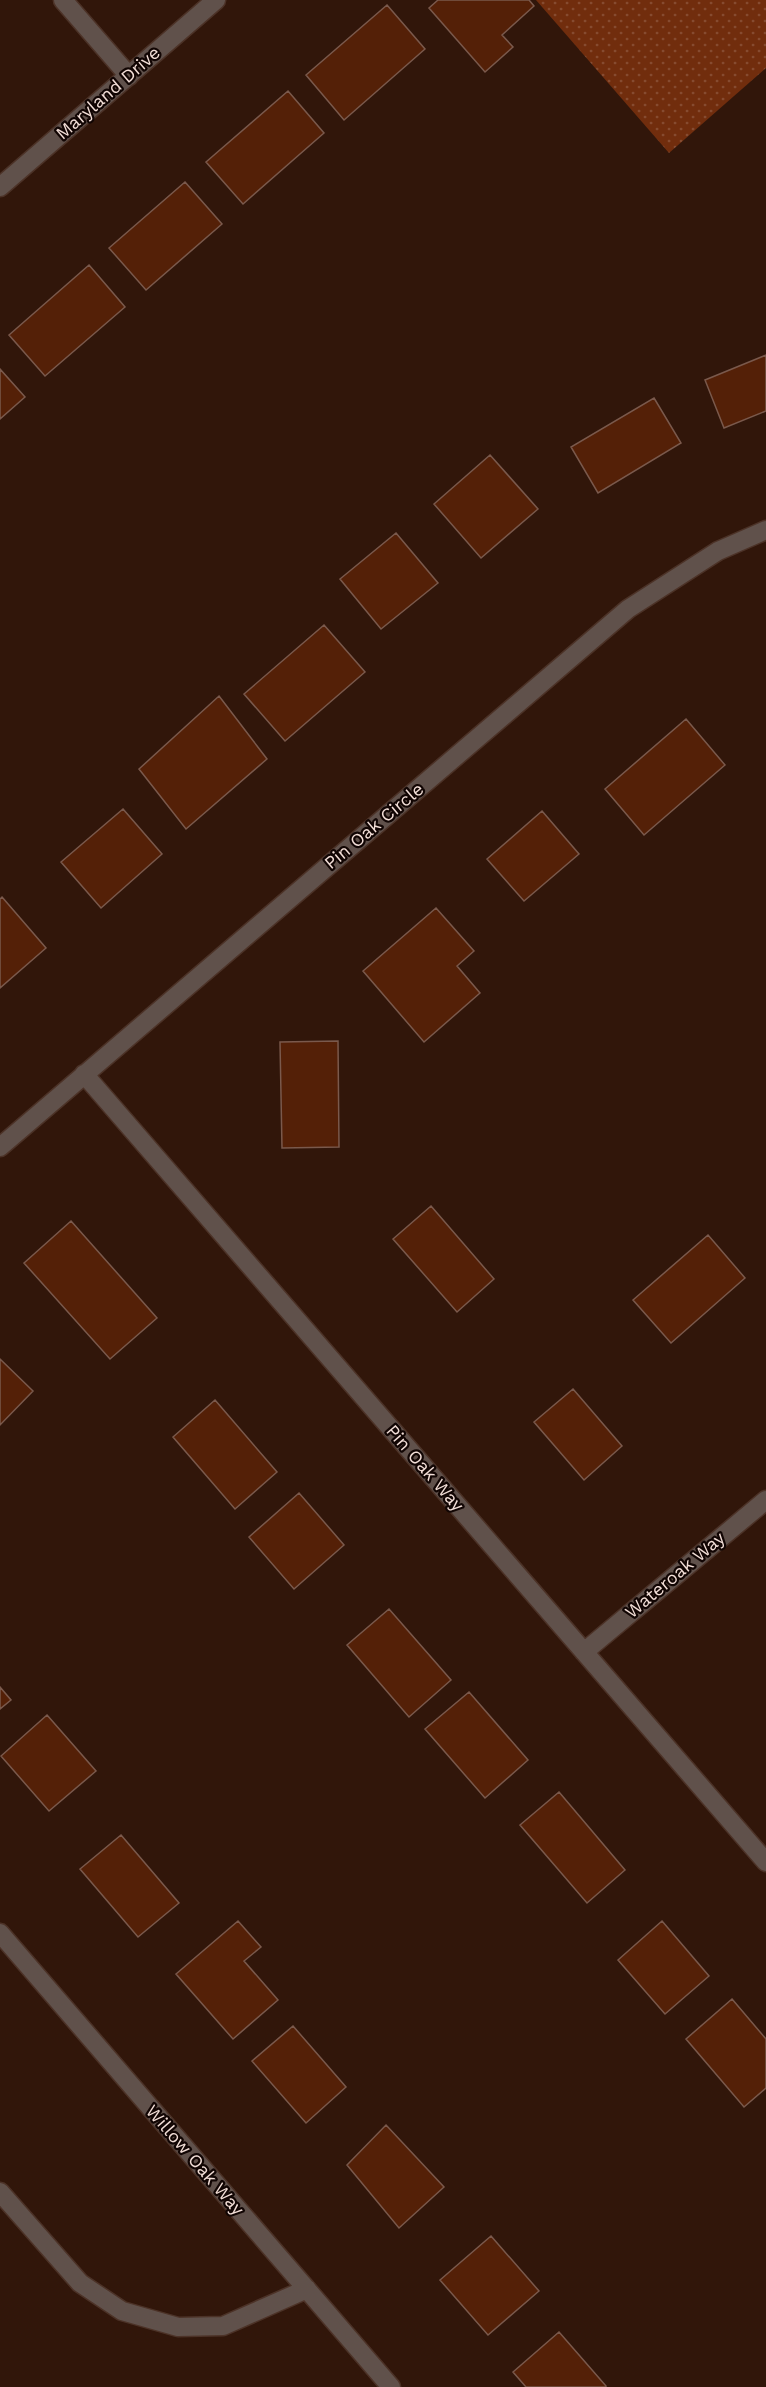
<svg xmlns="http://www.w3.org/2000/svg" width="766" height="2387" font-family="'Work Sans',sans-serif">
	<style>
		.park { fill: url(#park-dots) }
		.building { fill: #542007; stroke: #7a594c; stroke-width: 1.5 }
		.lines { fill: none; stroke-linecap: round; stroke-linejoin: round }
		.minor-casing { stroke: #4c3227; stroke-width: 21 }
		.minor { stroke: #60514b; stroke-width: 18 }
		.labels { text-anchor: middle; stroke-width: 4.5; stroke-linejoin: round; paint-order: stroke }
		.street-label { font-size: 18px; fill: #f2ded7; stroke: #110503 }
	</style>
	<defs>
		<pattern id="park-dots" width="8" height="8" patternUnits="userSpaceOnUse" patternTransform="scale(1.5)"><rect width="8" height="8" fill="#712d0d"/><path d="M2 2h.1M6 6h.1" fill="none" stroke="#864b30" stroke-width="1.8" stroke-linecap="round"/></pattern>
	</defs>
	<rect width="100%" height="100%" fill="#31160a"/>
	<path class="park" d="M 536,0 L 766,0 L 766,68 L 669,153 Z"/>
	<path class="building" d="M 438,0 L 529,0 L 534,6 L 502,35 L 513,47 L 485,72 L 429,8 Z
		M 387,5 L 425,49 L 344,120 L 306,75 Z
		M 288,91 L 324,133 L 243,204 L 206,162 Z
		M 185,182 L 222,224 L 146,290 L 109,248 Z
		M 89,265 L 125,307 L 45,376 L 9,335 Z
		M 766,355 L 766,411 L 724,428 L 705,380 Z
		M 0,369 L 25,397 L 0,419 Z
		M 654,398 L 681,443 L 598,493 L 571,447 Z
		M 490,455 L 538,509 L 481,558 L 434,504 Z
		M 396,533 L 438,583 L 381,629 L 340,579 Z
		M 324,625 L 365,672 L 285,741 L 244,694 Z
		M 219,696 L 267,759 L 186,829 L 139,769 Z
		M 686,719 L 725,765 L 644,835 L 605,789 Z
		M 123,809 L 162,854 L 101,908 L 61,862 Z
		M 542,811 L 579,854 L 524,901 L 487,859 Z
		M 2,897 L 46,948 L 0,988 L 0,899 Z
		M 436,908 L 474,951 L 457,966 L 480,993 L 424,1042 L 363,971 Z
		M 338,1041 L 339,1147 L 282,1148 L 280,1042 Z
		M 431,1206 L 494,1279 L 457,1312 L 393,1239 Z
		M 71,1221 L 157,1318 L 110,1359 L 24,1263 Z
		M 708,1235 L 745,1278 L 671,1343 L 633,1300 Z
		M 0,1359 L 33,1391 L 0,1425 Z
		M 573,1389 L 622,1446 L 584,1480 L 534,1422 Z
		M 215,1400 L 277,1472 L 235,1509 L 173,1437 Z
		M 299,1493 L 344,1545 L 294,1589 L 249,1537 Z
		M 389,1609 L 451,1680 L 409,1717 L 347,1645 Z
		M 0,1687 L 11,1700 L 0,1709 Z
		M 469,1692 L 528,1760 L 485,1798 L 425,1729 Z
		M 47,1715 L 96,1771 L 49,1811 L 1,1756 Z
		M 559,1792 L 625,1870 L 587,1903 L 520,1825 Z
		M 121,1835 L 179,1903 L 138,1937 L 80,1869 Z
		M 238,1921 L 261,1947 L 244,1961 L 278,2000 L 233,2039 L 176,1974 Z
		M 662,1921 L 709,1976 L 665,2014 L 618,1960 Z
		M 732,1999 L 766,2039 L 766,2088 L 744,2107 L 686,2039 Z
		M 293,2026 L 346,2087 L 306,2123 L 252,2061 Z
		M 386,2125 L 444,2187 L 399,2228 L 347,2165 Z
		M 491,2236 L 539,2291 L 488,2335 L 440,2280 Z
		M 559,2332 L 606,2386 L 606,2387 L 526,2387 L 513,2372 Z"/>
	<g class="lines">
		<defs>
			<path id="minor" d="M 63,0 L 129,76
				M 0,187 L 216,0
				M 84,1074 L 766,1862
				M 0,1147 L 628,609 L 718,551 L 766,530
				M 584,1652 L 766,1500
				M 0,1933 L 391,2387
				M 0,2192 L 80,2283 L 122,2311 L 178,2327 L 223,2326 L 307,2289"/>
		</defs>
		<use href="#minor" class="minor-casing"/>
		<use href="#minor" class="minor"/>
	</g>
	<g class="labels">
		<g class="street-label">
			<text transform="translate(108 93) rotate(-41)" y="6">Maryland Drive</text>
			<text transform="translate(374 826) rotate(-40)" y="6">Pin Oak Circle</text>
			<text transform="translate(425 1468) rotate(49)" y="6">Pin Oak Way</text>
			<text transform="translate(675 1575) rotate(-40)" y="6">Wateroak Way</text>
			<text transform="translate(195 2160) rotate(49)" y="6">Willow Oak Way</text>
		</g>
	</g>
</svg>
